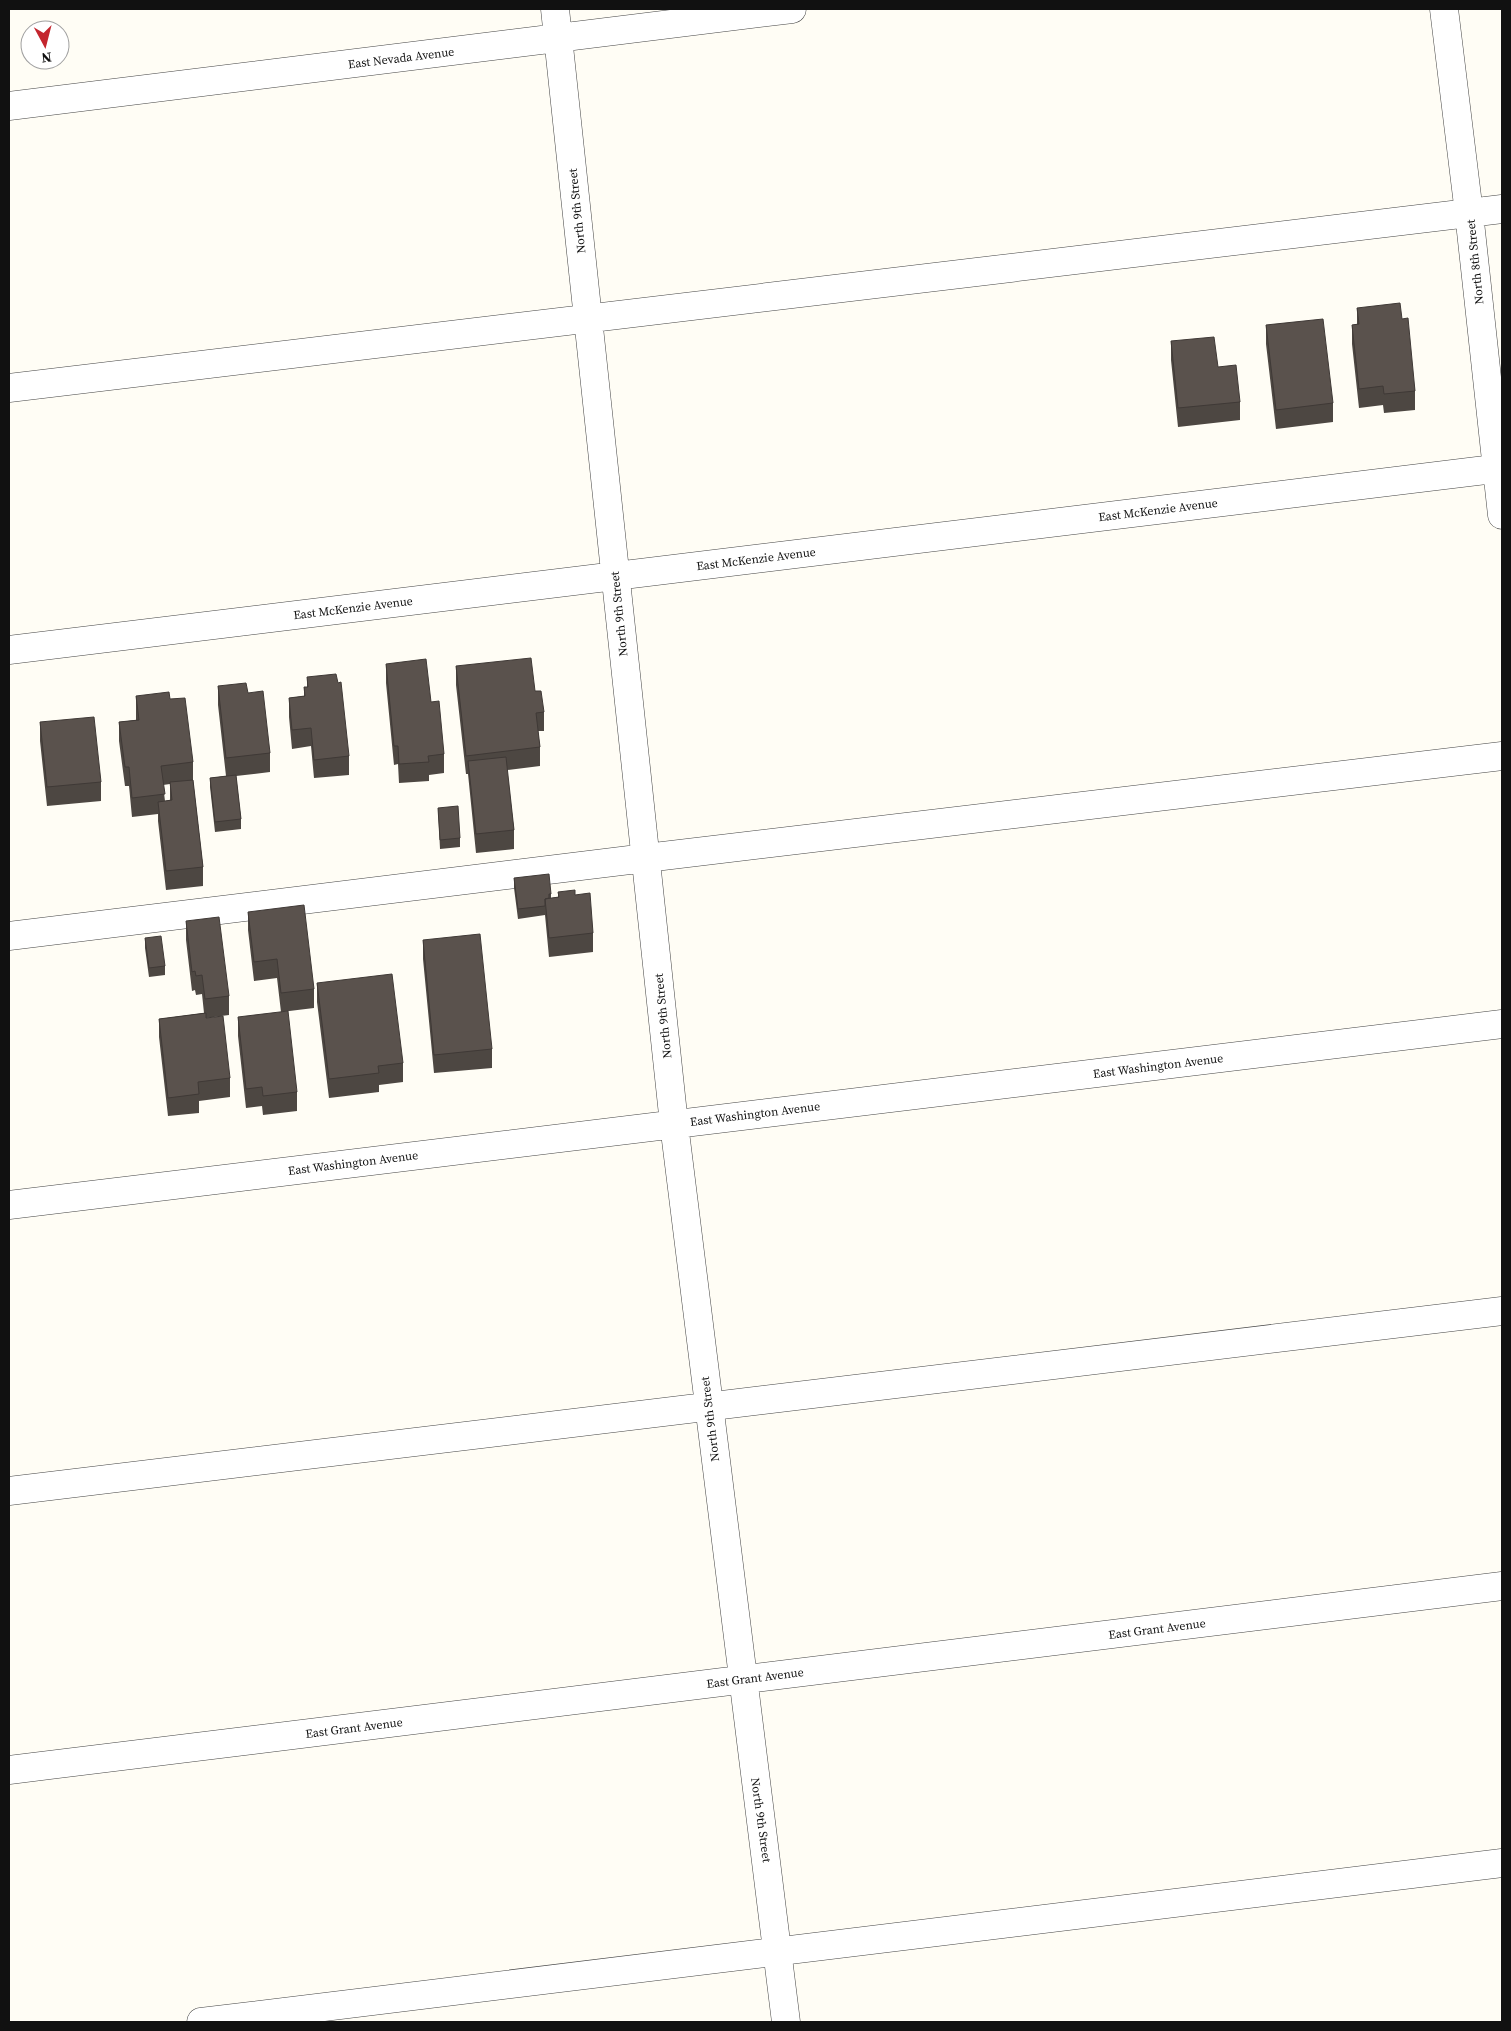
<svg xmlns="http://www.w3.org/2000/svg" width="1511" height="2031" font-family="'Source Serif 4',serif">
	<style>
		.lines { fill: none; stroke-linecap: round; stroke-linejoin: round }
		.minor-casing { stroke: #444; stroke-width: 29 }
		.minor { stroke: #fff; stroke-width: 28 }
		.wall { fill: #4d4742; fill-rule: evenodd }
		.building { fill: #5a524d; stroke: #3f3936 }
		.labels { text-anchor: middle; stroke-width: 5; stroke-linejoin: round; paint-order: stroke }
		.street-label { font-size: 12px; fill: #111; stroke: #fff }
	</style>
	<rect width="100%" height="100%" fill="#fffdf5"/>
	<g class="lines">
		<defs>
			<path id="minor" d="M 555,9 L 674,1124 L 786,2022
				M 1444,9 L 1469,213 L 1502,515
				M 9,106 L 792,9
				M 9,388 L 1502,209
				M 9,650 L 1502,468
				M 9,936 L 646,858 L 1502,756
				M 9,1205 L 1502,1024
				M 9,1491 L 1502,1311
				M 9,1770 L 1502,1586
				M 201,2022 L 1502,1863"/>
		</defs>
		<use href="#minor" class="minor-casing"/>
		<use href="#minor" class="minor"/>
	</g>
	<path class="wall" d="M 1357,308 L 1402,319 L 1415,391 L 1415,410 L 1384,413 L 1383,405 L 1359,408 L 1352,344 L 1352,325 L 1357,324 Z
		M 1266,325 L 1333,403 L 1333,422 L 1276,429 L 1266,344 Z
		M 1171,341 L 1218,367 L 1240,402 L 1240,420 L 1178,427 L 1171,360 Z
		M 386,664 L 431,702 L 444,754 L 444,773 L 429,775 L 429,781 L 399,783 L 398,764 L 394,765 L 386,683 Z
		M 456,666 L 544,712 L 544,731 L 538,731 L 540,747 L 540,766 L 507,770 L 514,830 L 514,849 L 476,853 L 468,774 L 466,774 L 456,685 Z
		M 307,677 L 349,756 L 349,775 L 314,778 L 311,746 L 292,749 L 289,717 L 289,698 L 304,696 L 304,687 L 307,687 Z
		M 218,686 L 248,693 L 270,753 L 270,772 L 236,776 L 241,819 L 241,829 L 215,832 L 210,787 L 210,778 L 226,776 L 218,705 Z
		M 136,696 L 170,699 L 193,762 L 193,780 L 203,867 L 203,886 L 166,890 L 158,821 L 158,814 L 132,817 L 129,786 L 125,786 L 119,741 L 119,722 L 136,720 ZM 170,784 L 170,800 L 165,801 L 163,785 Z
		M 40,722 L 101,782 L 101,801 L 47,806 L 40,741 Z
		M 438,808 L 460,838 L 460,847 L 440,849 Z
		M 514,878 L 551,894 L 551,898 L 558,897 L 558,892 L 575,895 L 593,933 L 593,952 L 549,957 L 545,915 L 518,919 L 514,888 Z
		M 248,912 L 314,989 L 314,1008 L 281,1012 L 277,978 L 254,981 L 248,930 Z
		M 186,921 L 229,996 L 229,1015 L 206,1018 L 230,1078 L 230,1097 L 199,1101 L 199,1113 L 168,1116 L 159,1037 L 159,1019 L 204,1013 L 202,994 L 196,995 L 195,990 L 192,991 L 186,940 Z
		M 145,938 L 165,966 L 165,975 L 149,977 L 145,948 Z
		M 423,940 L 492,1049 L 492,1068 L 434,1073 L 423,959 Z
		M 317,983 L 403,1063 L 403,1082 L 379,1085 L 379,1092 L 329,1098 L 317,1002 Z
		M 238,1017 L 297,1092 L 297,1111 L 263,1115 L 262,1106 L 246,1108 L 238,1036 Z"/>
	<path class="building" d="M 1400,303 L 1402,319 L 1408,318 L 1415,391 L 1384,394 L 1383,386 L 1359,389 L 1352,325 L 1359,324 L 1357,308 Z
		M 1323,319 L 1333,403 L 1276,410 L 1266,325 Z
		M 1214,337 L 1218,367 L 1236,365 L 1240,402 L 1178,408 L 1171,341 Z
		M 531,658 L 535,691 L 541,691 L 544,712 L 536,713 L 540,747 L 466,756 L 456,666 Z
		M 426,659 L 431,702 L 439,701 L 444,754 L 428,756 L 429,762 L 399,764 L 398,746 L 394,746 L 386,664 Z
		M 336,674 L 338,683 L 341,682 L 349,756 L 314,760 L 311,728 L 292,730 L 289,698 L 305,696 L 304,687 L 308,687 L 307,677 Z
		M 246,683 L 248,693 L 263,691 L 270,753 L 226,758 L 218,686 Z
		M 169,692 L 170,699 L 185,698 L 193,762 L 161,766 L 165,794 L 132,798 L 129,767 L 125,767 L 119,722 L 139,720 L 136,696 Z
		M 94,717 L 101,782 L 47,787 L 40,722 Z
		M 506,757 L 514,830 L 476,834 L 468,761 Z
		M 236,775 L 241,819 L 215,822 L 210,778 Z
		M 193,780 L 203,867 L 166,871 L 158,802 L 172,800 L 170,782 Z
		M 458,806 L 460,838 L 440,840 L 438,808 Z
		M 549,874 L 551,894 L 549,894 L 549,898 L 545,899 L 545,906 L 518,909 L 514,878 Z
		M 575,890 L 575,895 L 590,893 L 593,933 L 549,938 L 545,899 L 559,897 L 558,892 Z
		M 304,905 L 314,989 L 281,993 L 277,959 L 254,962 L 248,912 Z
		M 219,917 L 229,996 L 205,999 L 202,975 L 196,976 L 195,971 L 192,972 L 186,921 Z
		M 480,934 L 492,1049 L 434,1055 L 423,940 Z
		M 161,936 L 165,966 L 149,968 L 145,938 Z
		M 392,974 L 403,1063 L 378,1066 L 379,1073 L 329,1079 L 317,983 Z
		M 288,1011 L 297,1092 L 263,1096 L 262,1087 L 246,1089 L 238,1017 Z
		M 206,1013 L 206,1018 L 223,1016 L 230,1078 L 198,1082 L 199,1094 L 168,1098 L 159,1019 Z"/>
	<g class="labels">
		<g class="street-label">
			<text transform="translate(401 58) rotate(-7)" y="4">East Nevada Avenue</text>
			<text transform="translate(577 211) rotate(-96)" y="4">North 9th Street</text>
			<text transform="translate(1475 262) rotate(-96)" y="4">North 8th Street</text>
			<text transform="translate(1158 510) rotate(-7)" y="4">East McKenzie Avenue</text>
			<text transform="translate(756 559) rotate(-7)" y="4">East McKenzie Avenue</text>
			<text transform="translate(353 608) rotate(-7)" y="4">East McKenzie Avenue</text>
			<text transform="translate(619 614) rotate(-96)" y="4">North 9th Street</text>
			<text transform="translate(663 1016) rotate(-96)" y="4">North 9th Street</text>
			<text transform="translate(1158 1066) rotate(-7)" y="4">East Washington Avenue</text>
			<text transform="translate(755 1114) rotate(-7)" y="4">East Washington Avenue</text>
			<text transform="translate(353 1163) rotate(-7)" y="4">East Washington Avenue</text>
			<text transform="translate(710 1419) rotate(-97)" y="4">North 9th Street</text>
			<text transform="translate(1157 1629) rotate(-7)" y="4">East Grant Avenue</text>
			<text transform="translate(755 1678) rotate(-7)" y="4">East Grant Avenue</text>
			<text transform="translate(354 1728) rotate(-7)" y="4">East Grant Avenue</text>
			<text transform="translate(761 1820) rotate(82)" y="4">North 9th Street</text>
		</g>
	</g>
	<rect width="1511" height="2031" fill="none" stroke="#111111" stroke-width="20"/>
	<g transform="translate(45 45) rotate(173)"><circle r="24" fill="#ffffff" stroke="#a0a0a0"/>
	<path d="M0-4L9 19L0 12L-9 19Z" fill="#c4262e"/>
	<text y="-8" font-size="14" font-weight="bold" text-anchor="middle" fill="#111111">N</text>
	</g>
</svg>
